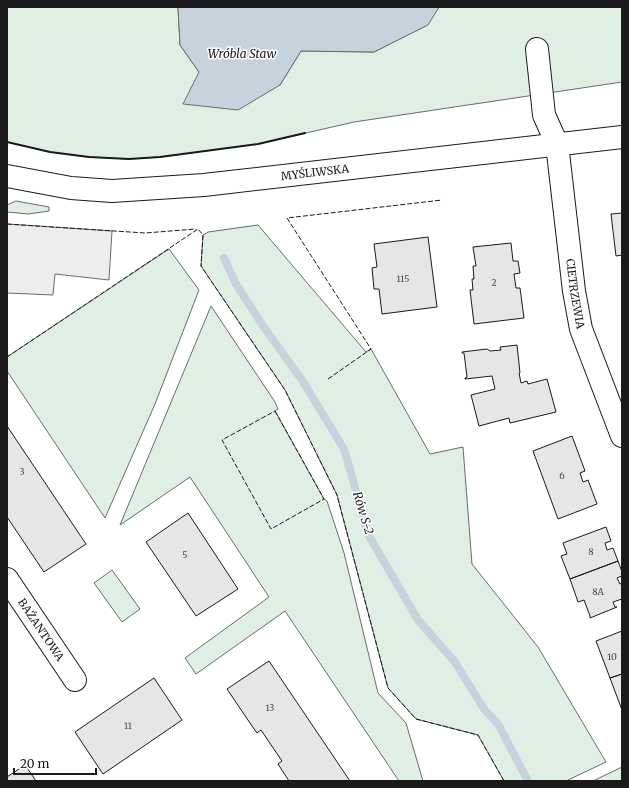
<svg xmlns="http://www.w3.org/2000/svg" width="629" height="788" font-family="Merriweather,serif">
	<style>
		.green { fill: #e0efe3; stroke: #6a6a6a }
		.parking { fill: #ededed; stroke: #6a6a6a }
		.water { fill: #c6d2dc; stroke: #6a6a6a }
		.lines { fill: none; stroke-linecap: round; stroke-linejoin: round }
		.stream { stroke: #c6d2dc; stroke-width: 8 }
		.building { fill: #e6e6e6; stroke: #1a1a1a }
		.minor-casing { stroke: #1a1a1a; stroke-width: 24 }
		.minor { stroke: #fff; stroke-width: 22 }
		.fence { stroke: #1a1a1a; stroke-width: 1; stroke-dasharray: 5 2; stroke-linecap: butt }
		.wall { stroke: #1a1a1a; stroke-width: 2 }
		.labels { text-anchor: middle; stroke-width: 3; stroke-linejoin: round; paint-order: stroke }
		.number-label { font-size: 9px; fill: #4d4d4d }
		.street-label { font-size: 11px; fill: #1a1a1a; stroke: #fff }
		.water-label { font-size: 12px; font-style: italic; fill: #1a1a1a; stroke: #fff }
	</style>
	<rect width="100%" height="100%" fill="#fff"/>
	<path class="green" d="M 7,7 L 178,7 L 180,45 L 199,72 L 280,85 L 301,51 L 374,52 L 427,25 L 439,7 L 622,7 L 622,82 L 354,122 L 258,144 L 160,157 L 129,159 L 89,157 L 50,152 L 7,142 Z
		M 16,201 L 49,207 L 49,211 L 28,214 L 7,212 L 7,205 Z
		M 258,225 L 366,352 L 371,349 L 430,454 L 463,447 L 472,564 L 538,647 L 606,762 L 566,781 L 504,781 L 478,735 L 416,719 L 388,688 L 337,495 L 285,390 L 201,266 L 203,235 L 208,232 Z
		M 169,249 L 199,290 L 155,404 L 105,518 L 7,371 L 7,357 Z
		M 211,306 L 275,402 L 278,409 L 275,411 L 324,499 L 327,501 L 344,553 L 378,693 L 406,723 L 423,781 L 399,781 L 285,611 L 196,674 L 185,658 L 269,597 L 190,477 L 120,525 Z
		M 112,570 L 140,609 L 122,622 L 94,583 Z
		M 622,767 L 622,781 L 593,781 Z"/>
	<path class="parking" d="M 7,224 L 112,231 L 109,280 L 55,274 L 53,295 L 7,293 Z"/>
	<path class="water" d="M 178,7 L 439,7 L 428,25 L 374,52 L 301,51 L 280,85 L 238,110 L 183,104 L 199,72 L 180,45 Z"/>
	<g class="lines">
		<path class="stream" d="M 224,258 L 236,284 L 263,326 L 302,380 L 344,449 L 369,536 L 418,620 L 455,662 L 484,709 L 498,724 L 528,781"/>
	</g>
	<path class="building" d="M 622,213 L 622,255 L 616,256 L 611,214 Z
		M 428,237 L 437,307 L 382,314 L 379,289 L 374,289 L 372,268 L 377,267 L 374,244 Z
		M 511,243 L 513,261 L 518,261 L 520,273 L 514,274 L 516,288 L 520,288 L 524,318 L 474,324 L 470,290 L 473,290 L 472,279 L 474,279 L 473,266 L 476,266 L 473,247 Z
		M 517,345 L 520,373 L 519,373 L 521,383 L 527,381 L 528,384 L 547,379 L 556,412 L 510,423 L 509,418 L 479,426 L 471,395 L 495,389 L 492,376 L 465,379 L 465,378 L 467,377 L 464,353 L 462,353 L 462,352 L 487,349 L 490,351 L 501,350 L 500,347 Z
		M 7,426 L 86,544 L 44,572 L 7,517 Z
		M 572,436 L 585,471 L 580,473 L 583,482 L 588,480 L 597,504 L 558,519 L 533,451 Z
		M 188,513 L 238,589 L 196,616 L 146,542 Z
		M 606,527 L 611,541 L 605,543 L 607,550 L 613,548 L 618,561 L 570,579 L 561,556 L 567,554 L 563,543 Z
		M 618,561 L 622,572 L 622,576 L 617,578 L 620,584 L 622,583 L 622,599 L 613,602 L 615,607 L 617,607 L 590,618 L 590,616 L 584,600 L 578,602 L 570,579 Z
		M 622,631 L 622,674 L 610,678 L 596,641 Z
		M 269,661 L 350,781 L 289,781 L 278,764 L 282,761 L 261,730 L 257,733 L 252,726 L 227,689 Z
		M 622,674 L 622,710 L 610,678 Z
		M 154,678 L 182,720 L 103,774 L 75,732 Z
		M 25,765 L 36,781 L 7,781 L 7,777 Z"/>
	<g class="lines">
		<defs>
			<g id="minor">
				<path id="s1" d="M 537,49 L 544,115 L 557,144 L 574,291 L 581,329 L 622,436"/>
				<path id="s2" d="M 7,176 L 71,188 L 112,191 L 204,185 L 622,137"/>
				<path id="s3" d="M 7,579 L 75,680"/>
			</g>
		</defs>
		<use href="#minor" class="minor-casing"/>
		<use href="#minor" class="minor"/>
		<path class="fence" d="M 7,224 L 145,233 L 196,229
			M 7,357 L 198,229 L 203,235 L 201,266 L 285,390 L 337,495 L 388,688 L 416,719 L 478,735 L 504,781
			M 328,379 L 371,349 L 287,218 L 442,200
			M 275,411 L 324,499 L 271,529 L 222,440 Z"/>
		<path class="wall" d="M 7,142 L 50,152 L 89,157 L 129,159 L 160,157 L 258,144 L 305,133"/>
	</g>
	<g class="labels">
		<g class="number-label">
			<text x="403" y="282">115</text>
			<text x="494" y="286">2</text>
			<text x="22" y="475">3</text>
			<text x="562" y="479">6</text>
			<text x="591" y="555">8</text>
			<text x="185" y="558">5</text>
			<text x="598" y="595">8A</text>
			<text x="612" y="660">10</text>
			<text x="270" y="711">13</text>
			<text x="128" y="729">11</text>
		</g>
		<g class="street-label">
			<text dy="4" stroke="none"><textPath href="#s2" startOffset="310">MYŚLIWSKA</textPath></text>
			<text dy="4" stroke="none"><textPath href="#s1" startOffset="249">CIETRZEWIA</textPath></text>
			<text dy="4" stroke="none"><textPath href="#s3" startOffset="61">BAŻANTOWA</textPath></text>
		</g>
		<g class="water-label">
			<text x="242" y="58">Wróbla Staw</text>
			<text transform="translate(363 513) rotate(73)" y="4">Rów S-2</text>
		</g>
	</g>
	<rect width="629" height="788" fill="none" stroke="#1a1a1a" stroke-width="16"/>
	<path d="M14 768v6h82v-6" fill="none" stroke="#1a1a1a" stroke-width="2"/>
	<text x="20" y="768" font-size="12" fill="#1a1a1a" stroke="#ffffff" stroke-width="3" paint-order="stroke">20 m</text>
</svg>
